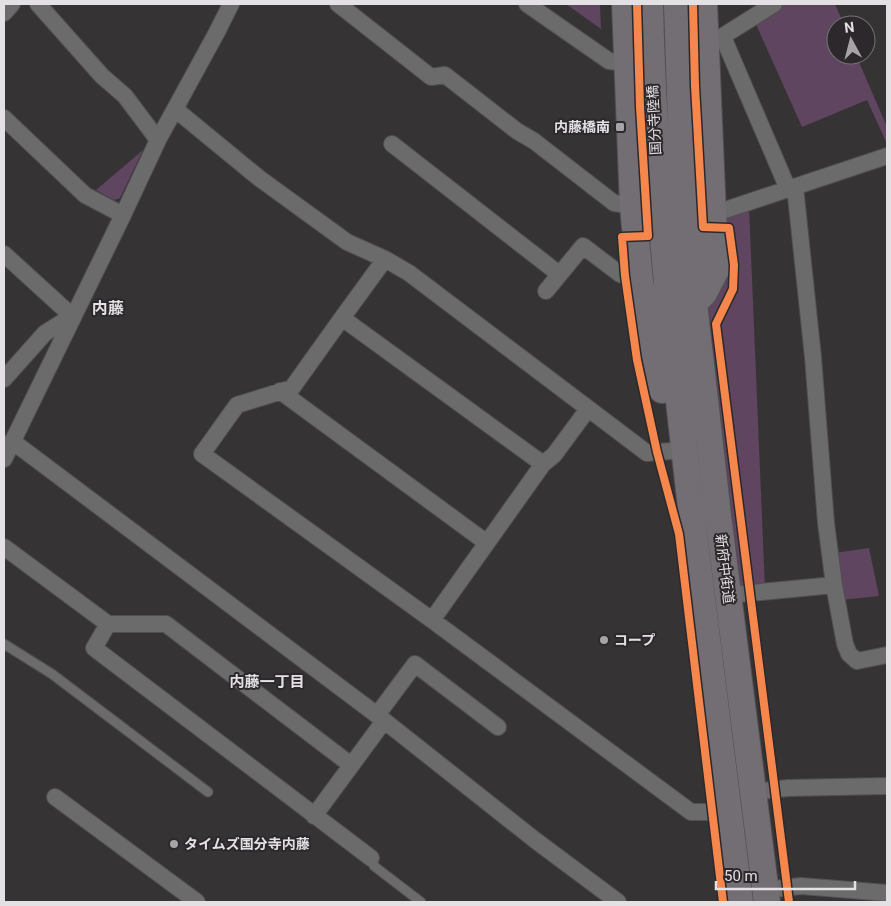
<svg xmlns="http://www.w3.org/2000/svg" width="891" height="906" font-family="Roboto,'Noto Sans JP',sans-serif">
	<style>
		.green { fill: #5f455f }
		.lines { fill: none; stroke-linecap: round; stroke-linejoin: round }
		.service-casing { stroke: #514f51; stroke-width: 11 }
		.minor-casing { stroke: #514f51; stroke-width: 18 }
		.primary-casing { stroke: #514f51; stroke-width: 28 }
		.service { stroke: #6c6b6c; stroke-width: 9 }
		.minor { stroke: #6c6b6c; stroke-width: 16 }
		.primary { stroke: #736e73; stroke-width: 26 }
		.cycleway-casing { stroke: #2c282c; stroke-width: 11 }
		.cycleway { stroke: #f5874c; stroke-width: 8 }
		.poi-dot { fill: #a7a4a7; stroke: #2c282c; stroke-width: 2 }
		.labels { text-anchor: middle; stroke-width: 4; stroke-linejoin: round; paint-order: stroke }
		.street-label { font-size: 14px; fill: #e4e1e4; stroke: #2c282c }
		.poi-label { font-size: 14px; font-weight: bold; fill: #e4e1e4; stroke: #2c282c; text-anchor: start }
		.neighbourhood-label { font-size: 15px; font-weight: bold; fill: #e4e1e4; stroke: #2c282c }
		.quarter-label { font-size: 16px; font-weight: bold; fill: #e4e1e4; stroke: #2c282c }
	</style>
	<rect width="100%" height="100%" fill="#363335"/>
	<path class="green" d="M 566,4 L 600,4 L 601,29 Z
		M 779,4 L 835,4 L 844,25 L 836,25 L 836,55 L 856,55 L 887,127 L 887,144 L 867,100 L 802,127 L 754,20 Z
		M 143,150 L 120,198 L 114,200 L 96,190 Z
		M 749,207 L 765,589 L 735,591 L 703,263 L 711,221 Z
		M 869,548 L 879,596 L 841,600 L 834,553 Z"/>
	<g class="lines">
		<defs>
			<path id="service" d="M 4,644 L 52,674 L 208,792
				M 371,858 L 374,866 L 421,902"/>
			<path id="minor" d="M 38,4 L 102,76 L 125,96 L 158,140
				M 338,4 L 431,77 L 445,75 L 517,131 L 534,141 L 614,203 L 633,206
				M 527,4 L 609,61 L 627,63
				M 4,13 L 12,4
				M 723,37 L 788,189
				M 715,41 L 774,4
				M 175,109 L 259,178 L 347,242 L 385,259 L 409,273 L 647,453 L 683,450
				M 4,118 L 85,195 L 123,215
				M 392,144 L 559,274
				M 795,187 L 813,357 L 826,523 L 834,585 L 845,644 L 849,654 L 857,661 L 887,655
				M 713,214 L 887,156
				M 4,254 L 72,316
				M 385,259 L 342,318 L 543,464
				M 546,291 L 583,246 L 620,274 L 640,282
				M 342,318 L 292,388 L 237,405 L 202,454 L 432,620 L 691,812 L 729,812
				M 4,379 L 45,333 L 72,316
				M 280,391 L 487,543
				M 12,441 L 377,715 L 535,840 L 618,902
				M 4,459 L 123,215 L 158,140 L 217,32 L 231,4
				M 4,547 L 108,624 L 166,624 L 351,765
				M 729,595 L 834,585
				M 432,620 L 543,464 L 554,455 L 588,409
				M 108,624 L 94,648 L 371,858
				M 377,715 L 415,664 L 498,727
				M 754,792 L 788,788 L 887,786
				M 55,797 L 197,902
				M 314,816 L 384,721
				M 765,890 L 801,886 L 887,893"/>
			<path id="primary" d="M 625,4 L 633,206 L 640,282 L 662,390
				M 650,4 C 654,184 674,363 695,542 C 710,662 725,782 740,902
				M 677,4 L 682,155 L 694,303 L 718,515 L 767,902
				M 694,303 L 704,293 L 717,268 L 713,214 L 704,4"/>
		</defs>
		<use href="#service" class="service-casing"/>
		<use href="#minor" class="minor-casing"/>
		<use href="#primary" class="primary-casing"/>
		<use href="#service" class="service"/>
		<use href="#minor" class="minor"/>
		<use href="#primary" class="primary"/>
		<defs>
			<path id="cycleway" d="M 637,4 L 640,107 L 648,236 L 622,237 L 625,276 L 637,360 L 657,452 L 679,534 L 723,902
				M 693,4 L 695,86 L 703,227 L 729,228 L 734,265 L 733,289 L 716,324 L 789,902"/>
		</defs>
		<use href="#cycleway" class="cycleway-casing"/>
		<use href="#cycleway" class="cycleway"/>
	</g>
	<g class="poi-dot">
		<rect x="615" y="122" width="10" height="10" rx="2.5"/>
		<circle cx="604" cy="640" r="5"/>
		<circle cx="174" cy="844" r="5"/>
	</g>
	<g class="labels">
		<g class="street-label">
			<text transform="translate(654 120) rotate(-93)" y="5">国分寺陸橋</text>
			<text transform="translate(725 569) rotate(83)" y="5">新府中街道</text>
		</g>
		<g class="poi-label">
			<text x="610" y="132" text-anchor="end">内藤橋南</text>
			<text x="614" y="645">コープ</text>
			<text x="184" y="849">タイムズ国分寺内藤</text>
		</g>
		<g class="neighbourhood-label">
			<text x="267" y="687">内藤一丁目</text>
		</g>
		<g class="quarter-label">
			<text x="108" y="314">内藤</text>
		</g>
	</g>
	<rect width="891" height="906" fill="none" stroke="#e4e1e4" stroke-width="10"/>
	<g transform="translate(851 40) rotate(353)"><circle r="24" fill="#2c282c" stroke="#767276"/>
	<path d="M0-4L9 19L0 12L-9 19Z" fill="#a7a4a7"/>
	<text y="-8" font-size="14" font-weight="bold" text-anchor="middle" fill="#e4e1e4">N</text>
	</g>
	<path d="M716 881v8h139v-8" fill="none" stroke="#e4e1e4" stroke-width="2.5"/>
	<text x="724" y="881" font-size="15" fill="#e4e1e4" stroke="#2c282c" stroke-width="4" paint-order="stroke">50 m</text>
</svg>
